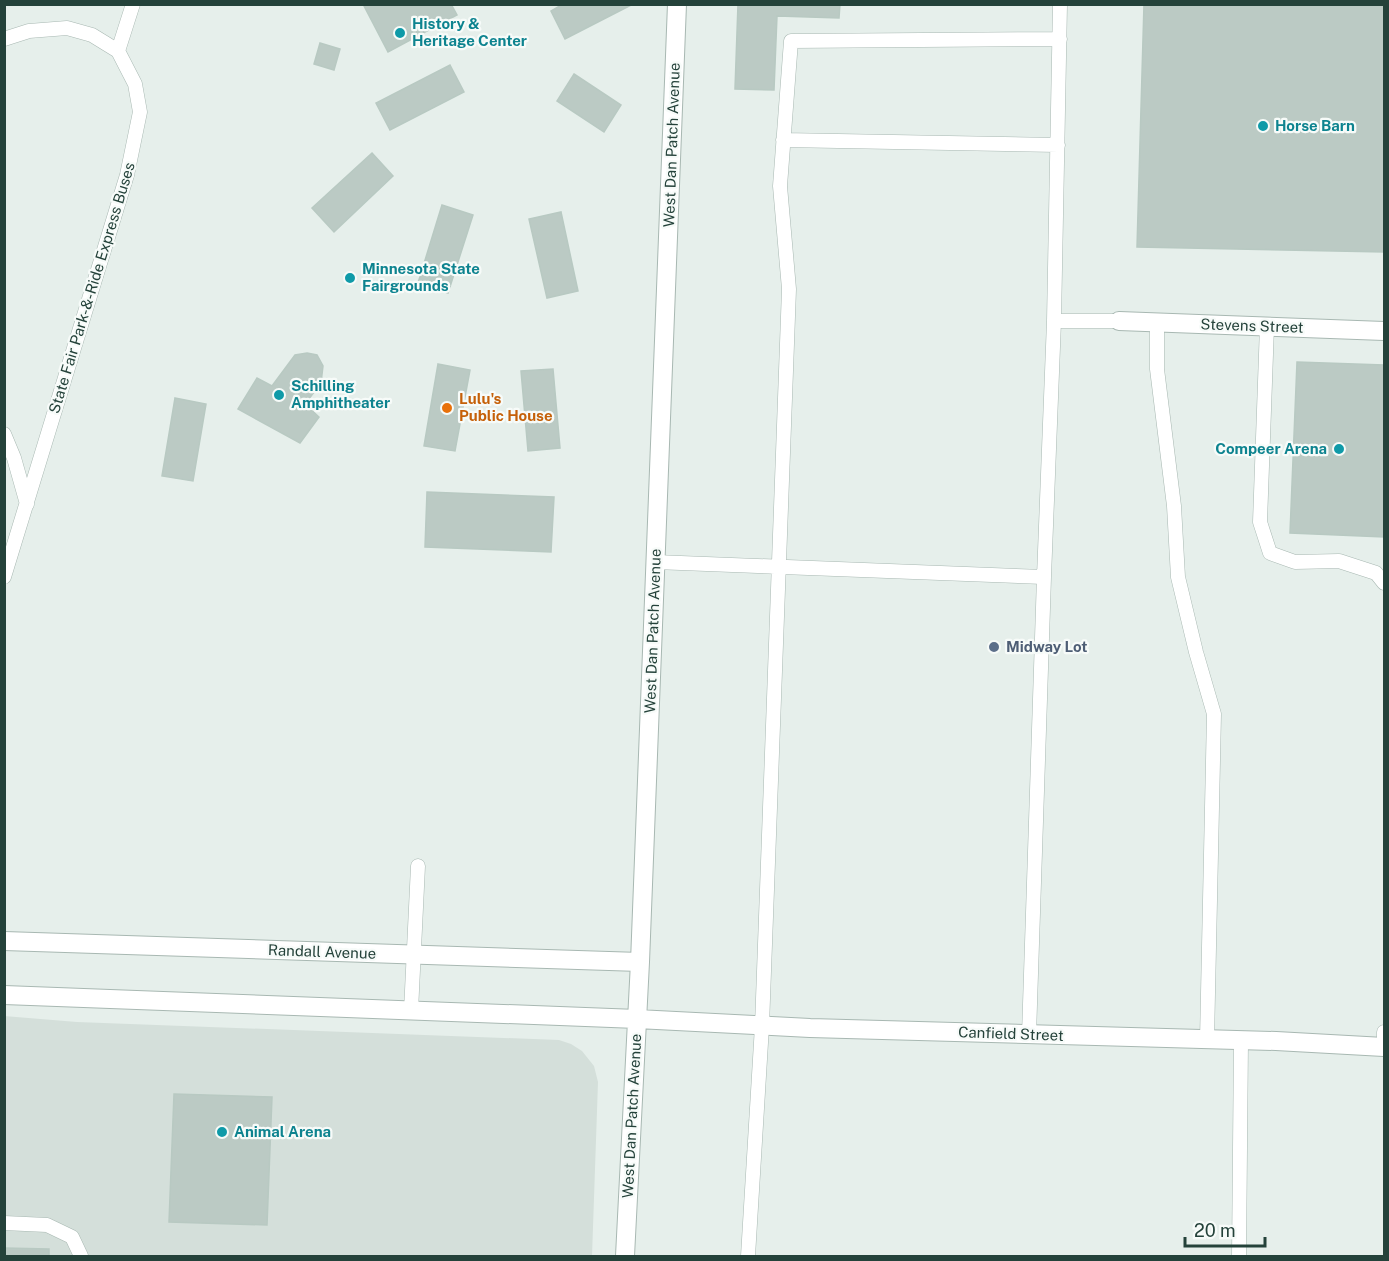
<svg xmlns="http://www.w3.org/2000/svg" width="1389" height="1261" font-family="'Public Sans',sans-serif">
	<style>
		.built { fill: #d4dfda }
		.building { fill: #bbcac4; stroke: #b8c9c2; stroke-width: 1.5 }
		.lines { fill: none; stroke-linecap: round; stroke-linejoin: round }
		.service-casing { stroke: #a8b8b2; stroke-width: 15 }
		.minor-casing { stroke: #a8b8b2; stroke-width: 20 }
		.service { stroke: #fff; stroke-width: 14 }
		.minor { stroke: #fff; stroke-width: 18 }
		.culture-dot { fill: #0f9aa8; stroke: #f7fbf9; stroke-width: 2 }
		.food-dot { fill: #e8710a; stroke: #f7fbf9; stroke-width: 2 }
		.service-dot { fill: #5c6f8a; stroke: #f7fbf9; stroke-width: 2 }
		.labels { text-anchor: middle; stroke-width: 4.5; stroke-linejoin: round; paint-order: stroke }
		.culture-label { font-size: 15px; font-weight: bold; fill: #0d838f; stroke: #f7fbf9; text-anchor: start }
		.street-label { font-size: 15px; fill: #24423a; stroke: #f7fbf9 }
		.food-label { font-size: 15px; font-weight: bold; fill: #c56008; stroke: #f7fbf9; text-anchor: start }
		.service-label { font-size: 15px; font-weight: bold; fill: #4e5e75; stroke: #f7fbf9; text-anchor: start }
	</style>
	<rect width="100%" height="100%" fill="#e6efeb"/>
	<path class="built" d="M 4,1016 L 77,1022 L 559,1040 L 571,1044 L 582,1051 L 594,1066 L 598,1082 L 592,1256 L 5,1256 Z"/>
	<path class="building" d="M 363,4 L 451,4 L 457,15 L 388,52 Z
		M 563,4 L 633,4 L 565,39 L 551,11 Z
		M 738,4 L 840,4 L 839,18 L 777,16 L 774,90 L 735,89 Z
		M 1144,4 L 1384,4 L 1384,252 L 1137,247 Z
		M 320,43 L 340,49 L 334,70 L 314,64 Z
		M 450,65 L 464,92 L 390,130 L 376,103 Z
		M 574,74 L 621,105 L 604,132 L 557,101 Z
		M 372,153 L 393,176 L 334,232 L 312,208 Z
		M 442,205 L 473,215 L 448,293 L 418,283 Z
		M 561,212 L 578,291 L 547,298 L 529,219 Z
		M 307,353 L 317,355 L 323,366 L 321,383 L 305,404 L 319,417 L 300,443 L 238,409 L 257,378 L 272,386 L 295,355 Z
		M 1297,362 L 1384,365 L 1384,537 L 1290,533 Z
		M 438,364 L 470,370 L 455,451 L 424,446 Z
		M 553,369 L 560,448 L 528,451 L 521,371 Z
		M 175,398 L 206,404 L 193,481 L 162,476 Z
		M 427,492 L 554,497 L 551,552 L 425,547 Z
		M 174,1094 L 272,1097 L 267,1225 L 169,1222 Z
		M 4,1248 L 49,1249 L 49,1256 L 4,1256 Z"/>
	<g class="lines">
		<defs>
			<path id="service" d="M 1060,4 L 1054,321 L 1119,321
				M 4,39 L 29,31 L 67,28 L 92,35 L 118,51 L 135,84 L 140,112 L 127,175 L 4,577
				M 118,51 L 133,4
				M 783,140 L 1058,145
				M 1157,322 L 1157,369 L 1174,506 L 1178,577 L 1196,652 L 1214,714 L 1207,1040
				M 1267,326 L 1260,522 L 1270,553 L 1295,562 L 1339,561 L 1376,573 L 1384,583
				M 4,434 L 14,458 L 27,504
				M 655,562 L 1044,577 L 1054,321
				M 411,1011 L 418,866
				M 1029,1035 L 1044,577
				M 1384,1047 L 1384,1032
				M 4,1223 L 47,1225 L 72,1237 L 81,1256
				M 748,1256 L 762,1026 L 789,289 L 780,186 L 791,41 L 1060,39
				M 1239,1256 L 1241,1041"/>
			<path id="minor" d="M 1119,321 L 1384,331
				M 4,941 L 640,962
				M 4,995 L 637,1019 L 810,1028 L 1276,1041 L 1384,1047
				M 625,1256 L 640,962 L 677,4"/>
		</defs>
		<use href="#service" class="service-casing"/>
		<use href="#minor" class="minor-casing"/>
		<use href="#service" class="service"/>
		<use href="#minor" class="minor"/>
	</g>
	<g class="culture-dot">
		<circle cx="400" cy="33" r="6"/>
		<circle cx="1263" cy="126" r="6"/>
		<circle cx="350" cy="278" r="6"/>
		<circle cx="279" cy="395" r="6"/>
		<circle cx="1339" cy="449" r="6"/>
		<circle cx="222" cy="1132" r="6"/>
	</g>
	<circle class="food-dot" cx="447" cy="408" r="6"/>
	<circle class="service-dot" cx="994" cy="647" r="6"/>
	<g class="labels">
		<g class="culture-label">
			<text x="412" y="29">History &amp;<tspan x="412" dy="17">Heritage Center</tspan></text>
			<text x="1275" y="131">Horse Barn</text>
			<text x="362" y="274">Minnesota State<tspan x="362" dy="17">Fairgrounds</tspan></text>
			<text x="291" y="391">Schilling<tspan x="291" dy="17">Amphitheater</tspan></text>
			<text x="1327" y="454" text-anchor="end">Compeer Arena</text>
			<text x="234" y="1137">Animal Arena</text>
		</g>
		<g class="street-label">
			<text transform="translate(672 145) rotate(-88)" y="5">West Dan Patch Avenue</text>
			<text transform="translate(92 288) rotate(-73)" y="5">State Fair Park-&amp;-Ride Express Buses</text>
			<text transform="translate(1252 326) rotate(2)" y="5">Stevens Street</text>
			<text transform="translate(653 631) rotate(-88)" y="5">West Dan Patch Avenue</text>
			<text transform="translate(322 952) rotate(2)" y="5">Randall Avenue</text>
			<text transform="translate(1011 1034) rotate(2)" y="5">Canfield Street</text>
			<text transform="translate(632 1116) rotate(-87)" y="5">West Dan Patch Avenue</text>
		</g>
		<g class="food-label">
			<text x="459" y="404">Lulu's<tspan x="459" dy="17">Public House</tspan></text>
		</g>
		<g class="service-label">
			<text x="1006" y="652">Midway Lot</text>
		</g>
	</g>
	<rect width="1389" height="1261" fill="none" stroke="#24423a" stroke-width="12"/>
	<path d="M1185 1237v9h80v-9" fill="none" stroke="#24423a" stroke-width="3"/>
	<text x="1194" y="1237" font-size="18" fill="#24423a" stroke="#f7fbf9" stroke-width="4.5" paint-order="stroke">20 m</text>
</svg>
